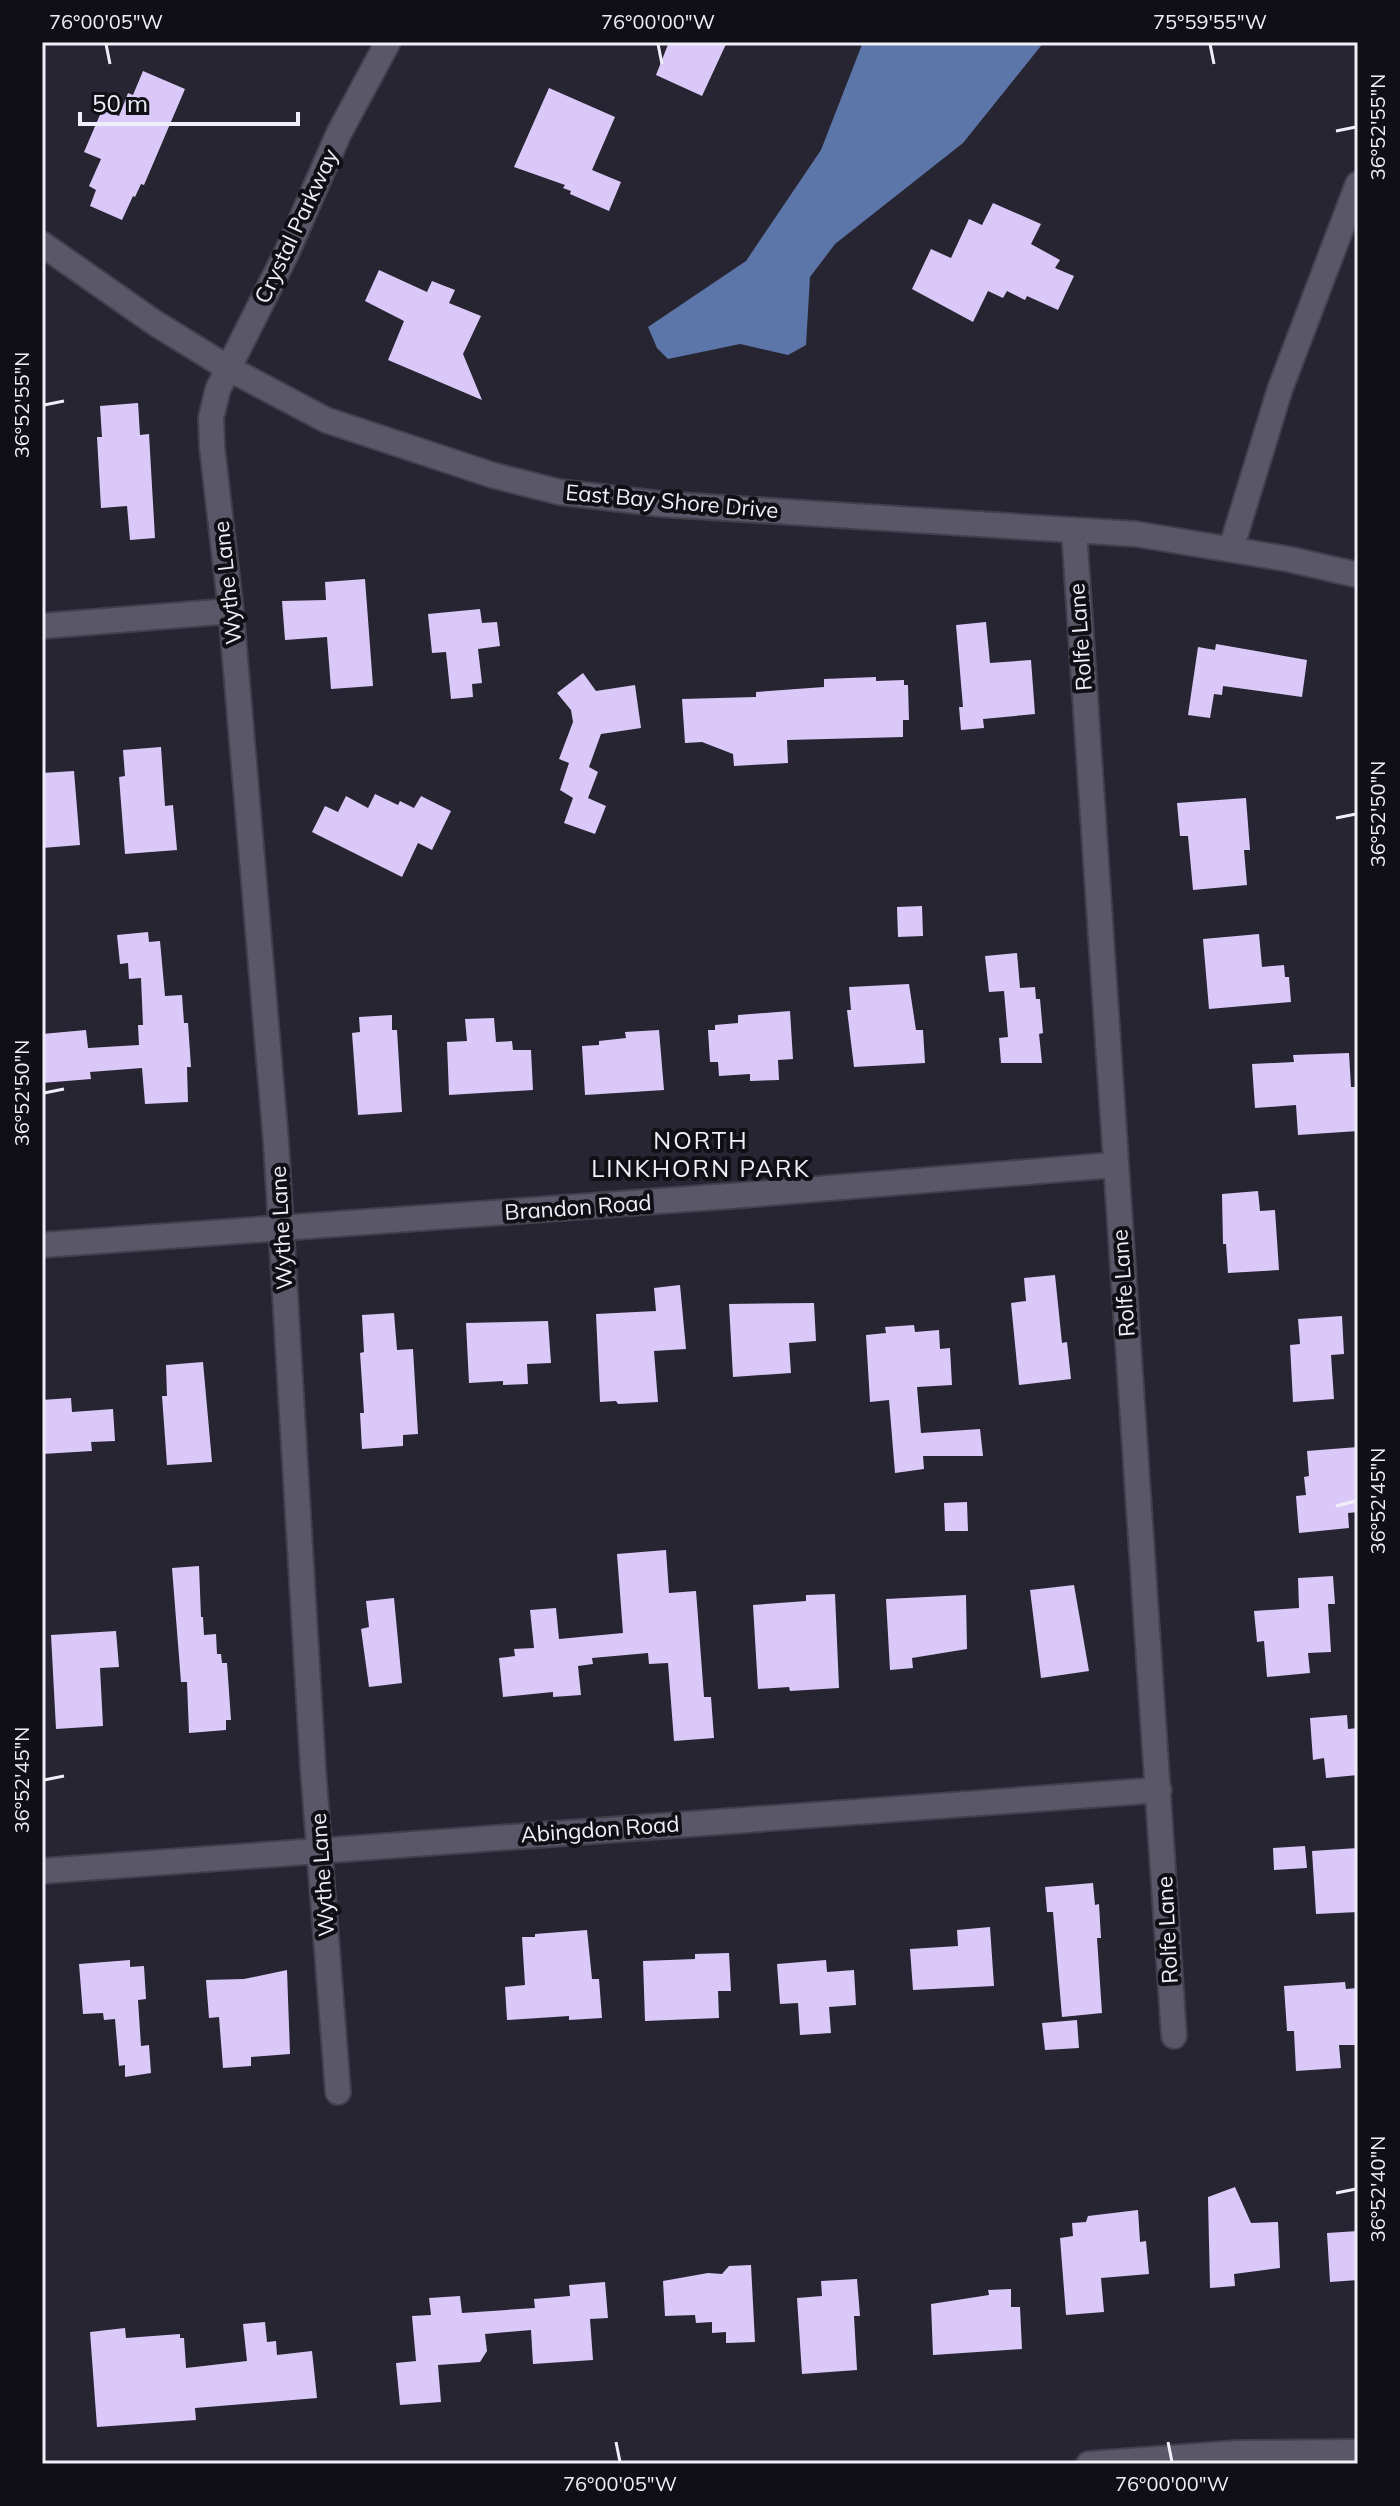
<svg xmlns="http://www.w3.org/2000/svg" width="1400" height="2506" font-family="Mulish,sans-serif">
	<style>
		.water { fill: #5d76a9 }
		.building { fill: #dac9f8 }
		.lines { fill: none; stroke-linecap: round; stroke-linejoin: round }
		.minor-casing { stroke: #42404c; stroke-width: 28 }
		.minor { stroke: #5a5768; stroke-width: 24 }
		.ticks { fill: none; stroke: #f0eff9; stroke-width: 3 }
		.labels { text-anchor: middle; stroke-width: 8; stroke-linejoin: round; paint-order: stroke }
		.street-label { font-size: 22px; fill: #f0eff9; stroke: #100f16 }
		.neighbourhood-label { font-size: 24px; letter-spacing: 2px; fill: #f0eff9; stroke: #100f16 }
		.neatline { fill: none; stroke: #f0eff9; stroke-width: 3 }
		.ticks-label { font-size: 20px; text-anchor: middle; fill: #f0eff9 }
	</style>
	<rect width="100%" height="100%" fill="#282533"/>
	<path class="water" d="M 863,42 L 1044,42 L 963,143 L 835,244 L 810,277 L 806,345 L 788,355 L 740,344 L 668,359 L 657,348 L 648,327 L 746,261 L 821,150 Z"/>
	<path class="building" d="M 669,42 L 727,42 L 702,96 L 656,75 Z
		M 143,71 L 185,89 L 144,185 L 141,184 L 135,197 L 133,196 L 122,220 L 90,206 L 96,190 L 89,186 L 101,159 L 84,152 L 102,110 L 119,116 L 128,93 L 133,95 Z
		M 549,88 L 615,117 L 592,170 L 621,182 L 609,211 L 570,194 L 571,191 L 563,188 L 565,185 L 514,167 Z
		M 993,203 L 1041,224 L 1031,244 L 1060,260 L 1055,268 L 1074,276 L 1058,310 L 1027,296 L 1025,300 L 1007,291 L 1003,298 L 988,291 L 973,322 L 912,289 L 931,249 L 951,258 L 969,219 L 982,225 Z
		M 379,270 L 427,292 L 432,281 L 455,290 L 449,303 L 481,316 L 463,354 L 482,400 L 388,360 L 404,321 L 365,301 Z
		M 138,403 L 140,435 L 149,434 L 155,538 L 130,540 L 127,506 L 101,508 L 97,437 L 102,437 L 100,406 Z
		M 365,579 L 373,686 L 331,689 L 327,637 L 285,640 L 282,601 L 326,600 L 325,582 Z
		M 480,609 L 482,623 L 497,622 L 500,646 L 478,649 L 482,683 L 472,684 L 473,697 L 451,699 L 446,652 L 432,653 L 428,614 Z
		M 986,622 L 990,663 L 1031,660 L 1035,714 L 983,719 L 984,728 L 961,730 L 959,707 L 963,707 L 956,625 Z
		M 1216,644 L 1307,660 L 1302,697 L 1223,686 L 1222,695 L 1214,694 L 1210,718 L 1188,715 L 1198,647 L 1215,650 Z
		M 583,673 L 596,691 L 635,685 L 641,728 L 601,734 L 589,767 L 598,772 L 588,798 L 606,806 L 595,834 L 564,823 L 573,798 L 560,790 L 569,763 L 559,759 L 573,722 L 571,710 L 557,693 Z
		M 876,677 L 876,681 L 904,680 L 904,685 L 908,685 L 909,720 L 903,720 L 903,737 L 787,740 L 788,763 L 734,766 L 733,754 L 702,742 L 685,743 L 682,699 L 756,697 L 756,692 L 824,687 L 824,679 Z
		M 161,747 L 165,806 L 173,805 L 177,850 L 125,854 L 119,777 L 125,776 L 123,750 Z
		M 74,771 L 80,845 L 42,848 L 42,773 Z
		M 375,794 L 398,805 L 400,801 L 414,808 L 421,796 L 451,811 L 432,850 L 418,843 L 402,877 L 312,832 L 325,806 L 338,812 L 346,796 L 368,808 Z
		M 1246,798 L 1250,850 L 1244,850 L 1247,885 L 1193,890 L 1188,836 L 1180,836 L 1177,803 Z
		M 922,906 L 923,936 L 898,937 L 897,907 Z
		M 148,932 L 149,942 L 160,941 L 165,996 L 182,995 L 184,1023 L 188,1023 L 191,1067 L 187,1067 L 188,1102 L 145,1104 L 142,1068 L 90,1072 L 91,1079 L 42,1083 L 42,1034 L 86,1030 L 88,1048 L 139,1045 L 138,1025 L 143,1025 L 141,978 L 129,979 L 128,963 L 120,964 L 117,935 Z
		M 1259,934 L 1262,967 L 1284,965 L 1285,977 L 1289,977 L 1291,1002 L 1209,1009 L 1203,939 Z
		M 1017,953 L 1020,988 L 1035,987 L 1036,999 L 1040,999 L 1043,1033 L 1039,1034 L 1042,1063 L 1001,1063 L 999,1038 L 1008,1037 L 1004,991 L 989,992 L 985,956 Z
		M 909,984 L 916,1030 L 923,1030 L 925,1063 L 854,1067 L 847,1010 L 851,1010 L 849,987 Z
		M 790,1011 L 793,1059 L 778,1060 L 779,1080 L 750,1081 L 750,1074 L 719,1076 L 718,1062 L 710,1062 L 708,1030 L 715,1030 L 715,1025 L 738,1023 L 738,1015 Z
		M 392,1015 L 392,1030 L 397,1030 L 402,1112 L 358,1115 L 352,1033 L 360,1032 L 359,1017 Z
		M 494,1018 L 496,1042 L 512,1041 L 513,1050 L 531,1050 L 533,1090 L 449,1095 L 447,1042 L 467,1041 L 465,1019 Z
		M 659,1030 L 664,1090 L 585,1095 L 582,1046 L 599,1045 L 599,1041 L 626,1038 L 625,1032 Z
		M 1349,1053 L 1351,1087 L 1358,1087 L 1358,1131 L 1298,1135 L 1296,1105 L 1255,1108 L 1252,1064 L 1294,1062 L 1293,1055 Z
		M 1258,1191 L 1260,1211 L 1275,1210 L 1279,1270 L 1228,1273 L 1226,1244 L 1223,1244 L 1222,1194 Z
		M 1055,1275 L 1062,1343 L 1067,1342 L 1071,1379 L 1019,1385 L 1011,1303 L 1026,1301 L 1024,1278 Z
		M 680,1285 L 686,1349 L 654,1351 L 658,1402 L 618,1404 L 616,1401 L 600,1402 L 596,1314 L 656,1311 L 654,1288 Z
		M 814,1303 L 816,1341 L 789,1343 L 791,1373 L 733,1377 L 729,1304 Z
		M 394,1313 L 397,1350 L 413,1349 L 418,1434 L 403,1435 L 403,1446 L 362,1449 L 360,1413 L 364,1413 L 360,1353 L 364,1352 L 362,1315 Z
		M 1342,1316 L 1344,1354 L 1331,1355 L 1334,1399 L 1293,1402 L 1290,1345 L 1300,1344 L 1298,1319 Z
		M 548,1321 L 551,1363 L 527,1364 L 528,1384 L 503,1385 L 503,1381 L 469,1383 L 466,1323 Z
		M 914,1325 L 915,1332 L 939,1330 L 940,1349 L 950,1348 L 952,1385 L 917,1387 L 921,1433 L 980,1429 L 983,1456 L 923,1456 L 924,1469 L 895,1473 L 889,1400 L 870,1402 L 866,1335 L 886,1333 L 885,1327 Z
		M 203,1362 L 212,1462 L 167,1465 L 162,1396 L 167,1396 L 166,1365 Z
		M 71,1398 L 72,1412 L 113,1409 L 115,1441 L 91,1442 L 92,1451 L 42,1454 L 42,1400 Z
		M 1358,1447 L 1358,1512 L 1348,1513 L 1349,1528 L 1299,1533 L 1296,1496 L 1306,1495 L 1304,1477 L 1309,1476 L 1307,1451 Z
		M 967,1502 L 968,1531 L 945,1531 L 944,1503 Z
		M 666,1550 L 669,1593 L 696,1591 L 704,1697 L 711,1697 L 714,1738 L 674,1741 L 668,1663 L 649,1664 L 648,1653 L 592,1658 L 593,1664 L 578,1666 L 581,1695 L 553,1697 L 553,1692 L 503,1697 L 499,1658 L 515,1656 L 514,1649 L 534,1648 L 530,1610 L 556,1608 L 559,1639 L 623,1633 L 617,1554 Z
		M 199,1566 L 201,1617 L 203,1617 L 204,1635 L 216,1634 L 217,1654 L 221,1654 L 222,1663 L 227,1663 L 231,1720 L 226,1720 L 226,1730 L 189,1733 L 187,1682 L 181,1682 L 172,1568 Z
		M 1333,1576 L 1335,1604 L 1328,1604 L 1331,1652 L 1308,1653 L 1310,1673 L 1267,1677 L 1264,1641 L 1257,1642 L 1254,1611 L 1299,1608 L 1298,1578 Z
		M 1074,1585 L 1089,1671 L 1041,1678 L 1030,1590 Z
		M 835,1594 L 839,1688 L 790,1691 L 789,1687 L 758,1689 L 753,1605 L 806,1601 L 806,1595 Z
		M 966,1595 L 967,1649 L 912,1658 L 913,1668 L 890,1670 L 886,1599 Z
		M 394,1598 L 402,1683 L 369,1687 L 361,1629 L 369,1627 L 366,1601 Z
		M 116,1631 L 119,1667 L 100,1668 L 103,1726 L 56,1729 L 51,1635 Z
		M 1347,1715 L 1348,1729 L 1358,1728 L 1358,1775 L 1326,1778 L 1324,1758 L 1313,1760 L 1310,1718 Z
		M 1305,1846 L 1307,1868 L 1274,1870 L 1273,1848 Z
		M 1358,1848 L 1358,1912 L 1316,1914 L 1312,1851 Z
		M 1093,1883 L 1095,1905 L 1099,1904 L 1101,1938 L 1097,1938 L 1102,2013 L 1062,2017 L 1053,1912 L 1047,1912 L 1045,1887 Z
		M 990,1927 L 994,1986 L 913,1990 L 910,1949 L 958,1946 L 957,1930 Z
		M 587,1930 L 592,1979 L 599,1979 L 602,2018 L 569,2020 L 569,2016 L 507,2020 L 505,1987 L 525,1985 L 522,1937 L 535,1937 L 535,1934 Z
		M 729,1953 L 731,1991 L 718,1991 L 719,2018 L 645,2021 L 643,1961 L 695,1959 L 695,1954 Z
		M 130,1960 L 130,1967 L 144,1966 L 146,1999 L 138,2000 L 141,2046 L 149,2045 L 151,2073 L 125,2077 L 125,2065 L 119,2066 L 115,2019 L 104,2020 L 103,2013 L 83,2014 L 79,1964 Z
		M 826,1960 L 827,1972 L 854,1970 L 856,2005 L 829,2007 L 831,2033 L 800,2035 L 798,2003 L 780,2004 L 777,1964 Z
		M 287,1970 L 290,2054 L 251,2057 L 251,2066 L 223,2068 L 219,2017 L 209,2018 L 206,1980 L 244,1979 Z
		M 1345,1982 L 1346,1989 L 1358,1988 L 1356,2045 L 1339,2045 L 1341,2068 L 1296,2071 L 1294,2031 L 1287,2031 L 1284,1986 Z
		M 1077,2020 L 1079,2048 L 1045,2050 L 1042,2023 Z
		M 1235,2187 L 1251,2223 L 1278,2222 L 1280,2268 L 1234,2274 L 1235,2286 L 1210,2288 L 1208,2197 Z
		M 1138,2210 L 1140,2242 L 1146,2241 L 1149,2274 L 1101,2278 L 1104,2312 L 1066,2315 L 1060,2238 L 1073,2236 L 1072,2223 L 1086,2222 L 1088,2216 Z
		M 1358,2231 L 1358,2280 L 1330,2282 L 1327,2233 Z
		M 751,2265 L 755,2342 L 726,2343 L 726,2332 L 712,2333 L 712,2322 L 696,2323 L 695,2315 L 665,2316 L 663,2281 L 708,2273 L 722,2274 L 729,2266 Z
		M 857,2279 L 860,2316 L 854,2316 L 857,2370 L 802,2374 L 797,2298 L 822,2296 L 821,2281 Z
		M 605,2282 L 608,2318 L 590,2319 L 593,2360 L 533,2364 L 531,2330 L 485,2334 L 487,2351 L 480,2362 L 438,2365 L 441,2402 L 400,2405 L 396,2363 L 416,2361 L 412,2316 L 431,2315 L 429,2298 L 460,2296 L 462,2313 L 535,2308 L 534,2299 L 570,2296 L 569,2285 Z
		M 1011,2289 L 1011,2307 L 1020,2307 L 1022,2349 L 933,2355 L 931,2304 L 989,2295 L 988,2290 Z
		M 265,2322 L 267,2342 L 276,2341 L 277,2355 L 312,2351 L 317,2398 L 195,2408 L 196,2420 L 97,2427 L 90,2332 L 125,2328 L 126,2338 L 180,2334 L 180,2338 L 184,2338 L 186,2368 L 247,2361 L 243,2324 Z"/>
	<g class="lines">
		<defs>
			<path id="minor" d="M 42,244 L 155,323 L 228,368 L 326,420 L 492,475 L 559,492 L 662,504 L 1136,534 L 1288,559 L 1358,575
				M 1074,530 L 1174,2036
				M 1231,549 L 1280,389 L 1358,184
				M 42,626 L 231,611
				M 42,1245 L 744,1195 L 1114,1165
				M 42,1871 L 1159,1790
				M 338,2092 L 313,1768 L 276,1142 L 231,611 L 212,447 L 211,418 L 218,389 L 287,252 L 339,133 L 388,42
				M 1089,2464 L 1238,2453 L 1358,2452"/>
		</defs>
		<use href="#minor" class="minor-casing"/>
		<use href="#minor" class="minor"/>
	</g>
	<path class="ticks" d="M 106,44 L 110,64M 658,44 L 662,64M 1210,44 L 1214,64M 1336,131 L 1356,127M 44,405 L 64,401M 1336,818 L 1356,814M 44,1093 L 64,1089M 1336,1506 L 1356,1501M 44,1780 L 64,1776M 1336,2193 L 1356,2189M 616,2442 L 620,2462M 1168,2442 L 1172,2462"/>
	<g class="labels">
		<g class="street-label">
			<text transform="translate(296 226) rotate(-65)" y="8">Crystal Parkway</text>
			<text transform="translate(672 501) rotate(5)" y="8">East Bay Shore Drive</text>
			<text transform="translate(227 583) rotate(-96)" y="8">Wythe Lane</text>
			<text transform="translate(1080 637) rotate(-94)" y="8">Rolfe Lane</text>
			<text transform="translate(578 1207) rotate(-4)" y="8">Brandon Road</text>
			<text transform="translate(281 1228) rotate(-93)" y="8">Wythe Lane</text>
			<text transform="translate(1123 1283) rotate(-94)" y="8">Rolfe Lane</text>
			<text transform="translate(600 1829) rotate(-4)" y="8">Abingdon Road</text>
			<text transform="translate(322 1875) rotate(-94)" y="8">Wythe Lane</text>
			<text transform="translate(1167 1930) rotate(-93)" y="8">Rolfe Lane</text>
		</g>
		<g class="neighbourhood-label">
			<text x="701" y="1149">NORTH<tspan x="701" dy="28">LINKHORN PARK</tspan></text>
		</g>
	</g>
	<rect width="1400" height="2506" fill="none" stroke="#100f16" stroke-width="88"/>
	<path d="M80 112v12h218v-12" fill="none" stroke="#f0eff9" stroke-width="4"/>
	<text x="92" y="112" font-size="24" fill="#f0eff9" stroke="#100f16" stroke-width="6" paint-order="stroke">50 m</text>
	<rect x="44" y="44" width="1312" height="2418" class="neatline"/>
	<g class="ticks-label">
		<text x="106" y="29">76°00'05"W</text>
		<text x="658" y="29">76°00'00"W</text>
		<text x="1210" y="29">75°59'55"W</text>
		<text transform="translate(1378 127) rotate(-90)" y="7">36°52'55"N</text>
		<text transform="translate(22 405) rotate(-90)" y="7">36°52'55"N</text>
		<text transform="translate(1378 814) rotate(-90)" y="7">36°52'50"N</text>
		<text transform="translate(22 1093) rotate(-90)" y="7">36°52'50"N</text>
		<text transform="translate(1378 1501) rotate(-90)" y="7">36°52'45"N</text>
		<text transform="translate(22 1780) rotate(-90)" y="7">36°52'45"N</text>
		<text transform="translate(1378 2189) rotate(-90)" y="7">36°52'40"N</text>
		<text x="620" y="2491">76°00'05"W</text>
		<text x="1172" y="2491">76°00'00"W</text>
	</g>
</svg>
